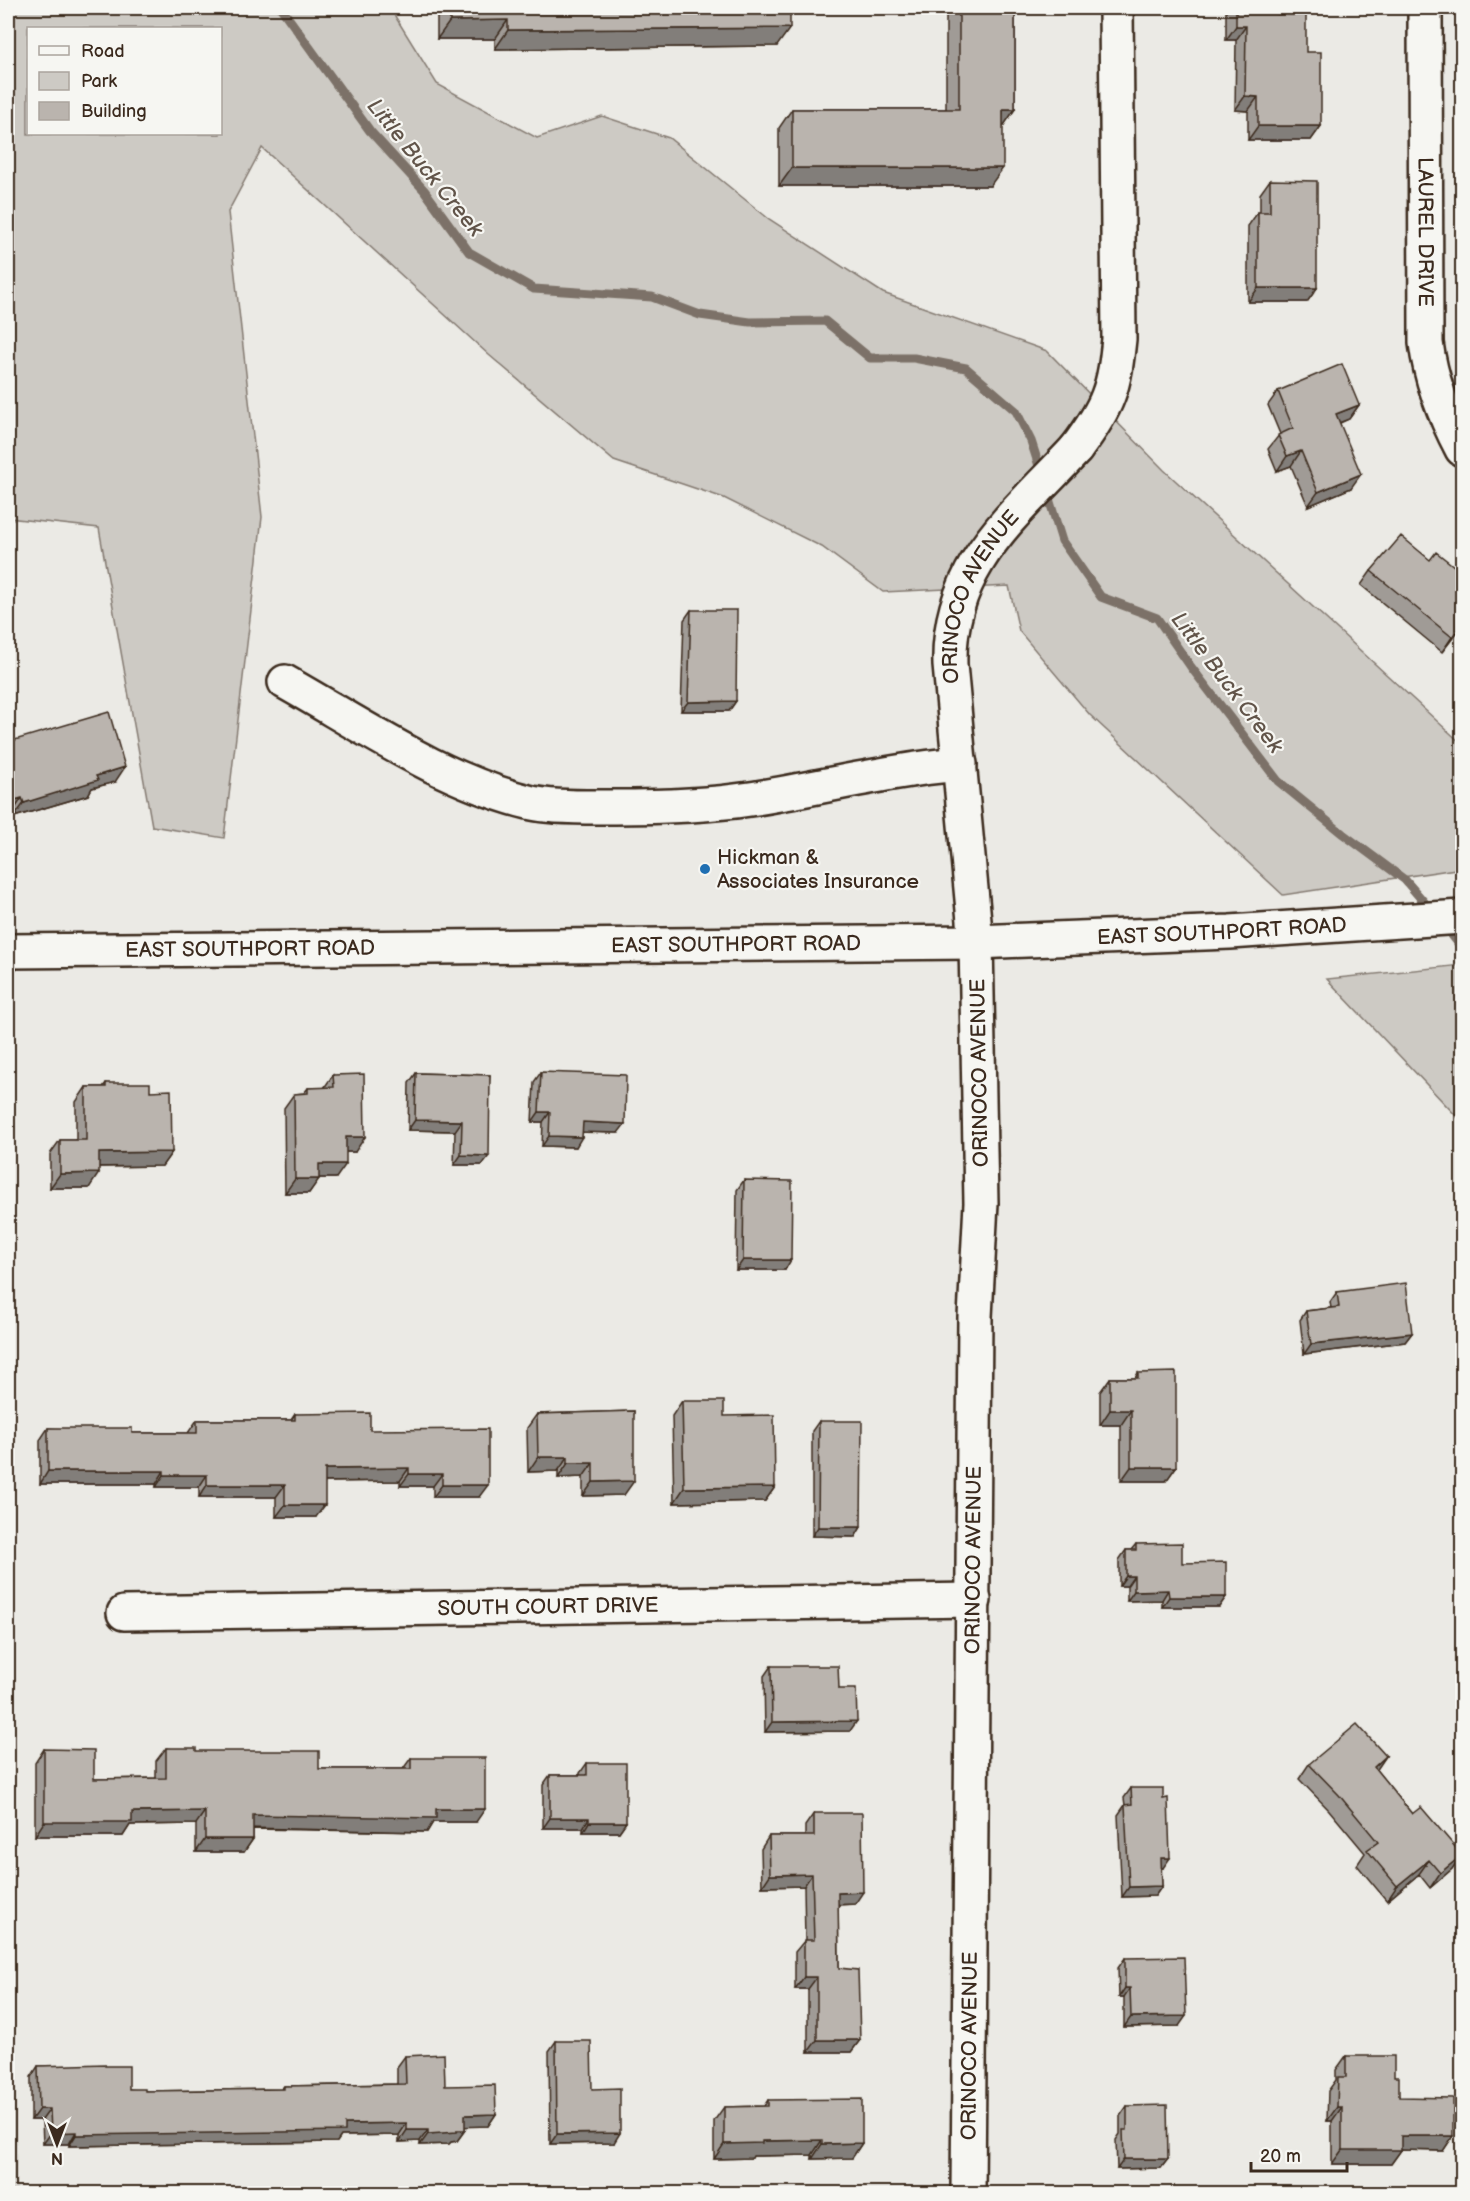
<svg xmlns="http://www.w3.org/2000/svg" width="1470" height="2201" font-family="'Balsamiq Sans',sans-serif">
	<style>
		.built { fill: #dcdad4 }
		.green { fill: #cdcac4; stroke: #847a71; stroke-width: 1.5; fill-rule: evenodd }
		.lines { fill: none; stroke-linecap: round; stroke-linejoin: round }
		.stream { stroke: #7c7167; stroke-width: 9 }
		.minor-casing { stroke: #3b2a1e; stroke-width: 38 }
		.tertiary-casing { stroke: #3b2a1e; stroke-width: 38 }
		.secondary-casing { stroke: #3b2a1e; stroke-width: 38 }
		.minor { stroke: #f6f6f2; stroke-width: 33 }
		.tertiary { stroke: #f6f6f2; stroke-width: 33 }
		.secondary { stroke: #f6f6f2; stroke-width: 33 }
		.wall { fill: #a09b96; stroke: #3b2a1e; stroke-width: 1.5 }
		.shaded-wall { fill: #827e7a; stroke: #3b2a1e; stroke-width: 1.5 }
		.building { fill: #bab4ae; stroke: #3b2a1e; stroke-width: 1.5 }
		.poi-dot { fill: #1f6fb2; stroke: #f6f6f2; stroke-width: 2 }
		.labels { text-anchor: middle; stroke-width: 4.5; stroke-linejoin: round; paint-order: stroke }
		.street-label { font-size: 21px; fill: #3b2a1e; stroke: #f6f6f2 }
		.poi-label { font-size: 21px; fill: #3b2a1e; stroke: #f6f6f2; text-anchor: start }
		.water-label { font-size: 22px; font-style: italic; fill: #615449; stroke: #f6f6f2 }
	</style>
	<rect width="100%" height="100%" fill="#ebeae5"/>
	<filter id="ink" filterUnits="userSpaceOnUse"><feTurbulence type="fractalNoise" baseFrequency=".0167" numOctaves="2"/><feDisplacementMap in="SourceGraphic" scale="12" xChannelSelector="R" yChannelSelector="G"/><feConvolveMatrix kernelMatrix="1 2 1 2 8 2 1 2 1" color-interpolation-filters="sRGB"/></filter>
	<g filter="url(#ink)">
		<path class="built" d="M 8,1219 L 17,2193 L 17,2194 L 8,2193 Z"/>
		<path class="green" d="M 8,8 L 390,8 L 437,84 L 537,138 L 602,116 L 669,138 L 769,219 L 883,293 L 1047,351 L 1164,470 L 1462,744 L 1462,868 L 1283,895 L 1090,715 L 1019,631 L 1009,586 L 883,592 L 822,547 L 724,498 L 614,461 L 489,355 L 262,148 L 228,212 L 262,517 L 224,838 L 152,826 L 99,528 L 8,518 ZM 28,28 L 220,28 L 220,134 L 28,134 Z
			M 1462,965 L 1462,1122 L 1327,979 Z"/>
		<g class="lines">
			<path class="stream" d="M 281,8 L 370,131 L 424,190 L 469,252 L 534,289 L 652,297 L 700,315 L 750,322 L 825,321 L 870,358 L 914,358 L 966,368 L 1016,411 L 1031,441 L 1042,475
				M 1046,489 L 1062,541 L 1101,597 L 1157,618 L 1191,667 L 1278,781 L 1343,834 L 1405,880 L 1431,910
				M 1444,925 L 1462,948"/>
			<defs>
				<g id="minor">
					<path id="s1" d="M 1425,8 L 1426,343 C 1431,381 1444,415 1462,449"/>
					<path d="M 285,682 C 363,726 444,782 532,803 C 553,808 592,807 614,807 C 660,807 704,806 750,799 C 820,788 889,770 960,764"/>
					<path id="s2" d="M 124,1613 L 974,1600"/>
					<path id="s3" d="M 968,2194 L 975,1317 L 981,1203 L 976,942 L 950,665 C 947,566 1014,516 1076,449"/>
				</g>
				<path id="tertiary" d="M 1076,449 C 1088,433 1101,415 1108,396 C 1115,378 1117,358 1119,339 L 1116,8"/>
				<g id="secondary">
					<path id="s4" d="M 8,951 L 976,942 L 1230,932 L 1462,917"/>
				</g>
			</defs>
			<use href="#minor" class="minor-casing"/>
			<use href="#tertiary" class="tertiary-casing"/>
			<use href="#secondary" class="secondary-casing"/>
			<use href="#minor" class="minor"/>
			<use href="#tertiary" class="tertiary"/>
			<use href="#secondary" class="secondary"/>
		</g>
		<path class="wall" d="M 437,8 L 790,8 L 777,46 L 495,49 L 495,39 L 437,39 Z
			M 946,8 L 1015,8 L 1015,109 L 1003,126 L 990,186 L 779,186 L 779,128 L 792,109 L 946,109 Z
			M 1226,8 L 1278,8 L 1277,14 L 1306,52 L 1321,126 L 1311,140 L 1248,140 L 1248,111 L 1235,110 L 1236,40 L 1226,40 Z
			M 1270,180 L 1317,288 L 1307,302 L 1248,302 L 1248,226 L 1258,212 L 1260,212 L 1260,194 Z
			M 1278,391 L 1359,405 L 1349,419 L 1340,423 L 1351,488 L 1308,506 L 1291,466 L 1277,471 L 1268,449 L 1280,434 L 1268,405 Z
			M 1430,560 L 1462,626 L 1442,652 L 1361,585 L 1371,571 Z
			M 691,610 L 736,701 L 729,711 L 681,711 L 684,620 Z
			M 8,742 L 115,782 L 92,788 L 88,795 L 14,817 L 12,813 L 8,814 Z
			M 541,1072 L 618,1133 L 583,1132 L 576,1147 L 542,1146 L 543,1122 L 532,1122 L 534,1082 Z
			M 416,1073 L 490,1075 L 482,1165 L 454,1165 L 455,1131 L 408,1130 L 409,1083 Z
			M 333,1075 L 355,1152 L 346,1152 L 336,1178 L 319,1178 L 309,1193 L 285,1193 L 284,1108 L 294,1094 L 304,1093 L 308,1088 L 324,1088 Z
			M 106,1083 L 150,1091 L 172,1152 L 162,1166 L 99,1167 L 89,1188 L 50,1188 L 50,1154 L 60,1140 L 76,1140 L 76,1102 L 86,1087 L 103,1087 Z
			M 744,1180 L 785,1270 L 736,1270 L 737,1190 Z
			M 1337,1292 L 1412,1333 L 1405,1342 L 1304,1354 L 1300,1320 L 1306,1311 L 1331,1308 L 1330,1302 Z
			M 1138,1373 L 1176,1467 L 1166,1481 L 1121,1481 L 1121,1425 L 1100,1425 L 1100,1392 L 1110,1378 L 1135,1378 Z
			M 682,1401 L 724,1416 L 775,1487 L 765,1501 L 674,1503 L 672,1416 Z
			M 634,1411 L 624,1495 L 583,1496 L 583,1477 L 558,1478 L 558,1471 L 528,1472 L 527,1428 L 537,1414 Z
			M 295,1414 L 370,1430 L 479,1497 L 433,1497 L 433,1486 L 400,1486 L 400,1481 L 325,1482 L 316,1517 L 276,1517 L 276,1497 L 199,1497 L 199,1487 L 156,1487 L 156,1484 L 40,1484 L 40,1440 L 48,1428 L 132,1433 L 188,1433 L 197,1420 L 291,1420 Z
			M 819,1421 L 861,1527 L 855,1537 L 812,1536 L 812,1431 Z
			M 1136,1544 L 1182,1563 L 1226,1597 L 1219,1607 L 1162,1607 L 1162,1600 L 1127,1601 L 1127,1586 L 1119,1586 L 1119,1560 L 1126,1550 L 1131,1550 Z
			M 771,1666 L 839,1689 L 850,1731 L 765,1732 L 764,1676 Z
			M 166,1748 L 319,1769 L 403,1769 L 411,1758 L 476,1822 L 433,1822 L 427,1832 L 253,1829 L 253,1839 L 244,1852 L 196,1852 L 196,1824 L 130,1825 L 123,1836 L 35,1836 L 35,1763 L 44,1749 L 94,1779 L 156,1778 L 156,1761 Z
			M 1386,1756 L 1376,1770 L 1412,1814 L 1462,1855 L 1452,1869 L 1430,1888 L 1419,1874 L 1387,1901 L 1357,1865 L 1365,1853 L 1329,1810 L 1299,1779 L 1309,1764 Z
			M 587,1763 L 626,1822 L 619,1832 L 583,1832 L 583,1828 L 543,1828 L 543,1785 L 550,1775 L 580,1775 L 580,1773 Z
			M 1131,1788 L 1163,1868 L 1161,1868 L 1162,1886 L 1155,1896 L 1122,1897 L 1118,1815 L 1125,1805 L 1124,1798 Z
			M 814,1813 L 855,1904 L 838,1905 L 839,1968 L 860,2040 L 851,2052 L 808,2052 L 808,1989 L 795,1989 L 795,1952 L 805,1940 L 804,1886 L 762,1887 L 761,1849 L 769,1836 L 805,1836 L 805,1826 Z
			M 1125,1958 L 1179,2026 L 1124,2027 L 1124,1997 L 1119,1997 L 1118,1968 Z
			M 556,2041 L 592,2089 L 614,2143 L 550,2144 L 549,2051 Z
			M 405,2056 L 445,2086 L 496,2114 L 488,2126 L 465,2126 L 465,2130 L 457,2141 L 451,2142 L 449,2144 L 420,2145 L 420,2141 L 399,2142 L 399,2135 L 341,2136 L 337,2142 L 69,2146 L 69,2144 L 43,2144 L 42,2120 L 31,2120 L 31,2077 L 38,2066 L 105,2066 L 129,2089 L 145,2091 L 281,2089 L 284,2086 L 397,2084 L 397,2067 Z
			M 1346,2056 L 1394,2077 L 1399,2097 L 1453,2136 L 1443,2151 L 1401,2150 L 1391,2164 L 1332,2164 L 1332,2121 L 1327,2121 L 1328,2091 L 1336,2080 L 1336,2070 Z
			M 768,2100 L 862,2143 L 852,2158 L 812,2159 L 812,2155 L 753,2156 L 752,2158 L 714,2159 L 714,2121 L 724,2107 L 764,2106 Z
			M 1127,2106 L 1168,2159 L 1161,2168 L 1117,2169 L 1116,2140 L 1120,2134 L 1120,2116 Z"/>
		<path class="shaded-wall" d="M 508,20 L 495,39 L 437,39 L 450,21 Z
			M 1236,26 L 1246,26 L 1236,40 L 1226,40 Z
			M 790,28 L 777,46 L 495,49 L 508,30 Z
			M 1245,96 L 1258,97 L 1248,111 L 1235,110 Z
			M 1003,109 L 1015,109 L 1002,128 Z
			M 1258,126 L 1321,126 L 1311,140 L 1248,140 Z
			M 792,168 L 1003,168 L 990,186 L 779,186 Z
			M 1258,288 L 1317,288 L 1307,302 L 1248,302 Z
			M 1359,405 L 1349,419 L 1326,428 L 1336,414 Z
			M 1301,451 L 1291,466 L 1277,471 L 1287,456 Z
			M 1361,474 L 1351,488 L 1308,506 L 1318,492 Z
			M 1462,624 L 1462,626 L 1442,652 L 1452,637 Z
			M 736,701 L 729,711 L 681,711 L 688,702 Z
			M 125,767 L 115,782 L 92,788 L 88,795 L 14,817 L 24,803 L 96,776 Z
			M 22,798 L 12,813 L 8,814 L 8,802 Z
			M 539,1112 L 550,1112 L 543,1122 L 532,1122 Z
			M 415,1120 L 462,1121 L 455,1131 L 408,1130 Z
			M 583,1122 L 625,1124 L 618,1133 L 576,1132 Z
			M 549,1136 L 582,1137 L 576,1147 L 542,1146 Z
			M 346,1137 L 365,1137 L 355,1152 L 336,1152 Z
			M 172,1152 L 162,1166 L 89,1167 L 99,1153 Z
			M 461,1155 L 489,1156 L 482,1165 L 454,1165 Z
			M 319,1164 L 346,1164 L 336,1178 L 309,1178 Z
			M 99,1173 L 89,1188 L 50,1188 L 60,1174 Z
			M 295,1179 L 319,1179 L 309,1193 L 285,1193 Z
			M 743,1260 L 791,1260 L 785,1270 L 736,1270 Z
			M 1412,1333 L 1405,1342 L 1304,1354 L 1311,1344 Z
			M 1110,1410 L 1131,1410 L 1121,1425 L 1100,1425 Z
			M 538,1457 L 568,1457 L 558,1471 L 528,1472 Z
			M 568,1463 L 593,1463 L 583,1477 L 558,1478 Z
			M 1131,1467 L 1176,1467 L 1166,1481 L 1121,1481 Z
			M 409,1468 L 400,1481 L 316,1482 L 325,1469 Z
			M 48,1471 L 164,1471 L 156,1484 L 40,1484 Z
			M 409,1474 L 442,1474 L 433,1486 L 400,1486 Z
			M 164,1475 L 207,1475 L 199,1487 L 156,1487 Z
			M 634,1481 L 624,1495 L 583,1496 L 593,1482 Z
			M 207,1485 L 285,1485 L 276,1497 L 199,1497 Z
			M 442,1485 L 488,1485 L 479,1497 L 433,1497 Z
			M 775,1487 L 765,1501 L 674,1503 L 684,1488 Z
			M 285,1505 L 325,1505 L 316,1517 L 276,1517 Z
			M 818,1527 L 861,1527 L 855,1537 L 812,1536 Z
			M 1126,1576 L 1134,1576 L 1127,1586 L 1119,1586 Z
			M 1168,1590 L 1162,1600 L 1127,1601 L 1134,1591 Z
			M 1169,1597 L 1226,1597 L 1219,1607 L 1162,1607 Z
			M 857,1721 L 850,1731 L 765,1732 L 772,1722 Z
			M 1386,1756 L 1376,1771 L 1374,1767 Z
			M 436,1809 L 485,1809 L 476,1822 L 433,1822 L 427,1832 L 244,1828 L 253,1815 Z
			M 205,1811 L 196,1824 L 130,1825 L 123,1836 L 35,1836 L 44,1822 L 132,1812 Z
			M 550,1818 L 589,1818 L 583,1828 L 543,1828 Z
			M 589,1822 L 626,1822 L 619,1832 L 583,1832 Z
			M 205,1839 L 253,1839 L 244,1852 L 196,1852 Z
			M 1462,1855 L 1452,1869 L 1430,1888 L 1440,1873 Z
			M 1161,1858 L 1170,1858 L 1163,1868 L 1154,1868 Z
			M 1429,1860 L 1419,1874 L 1387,1901 L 1397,1886 Z
			M 812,1874 L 804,1886 L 762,1887 L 770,1875 Z
			M 1162,1886 L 1155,1896 L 1122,1897 L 1129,1887 Z
			M 863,1892 L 855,1904 L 829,1905 L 838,1893 Z
			M 804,1977 L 817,1977 L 808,1989 L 795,1989 Z
			M 1125,1988 L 1130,1988 L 1124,1997 L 1119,1997 Z
			M 1186,2016 L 1179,2026 L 1124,2027 L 1131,2017 Z
			M 817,2040 L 860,2040 L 851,2052 L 808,2052 Z
			M 1337,2107 L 1342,2107 L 1332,2121 L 1327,2121 Z
			M 39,2109 L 50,2109 L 42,2120 L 31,2120 Z
			M 496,2114 L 488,2126 L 457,2127 L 465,2115 Z
			M 407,2123 L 399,2135 L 341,2136 L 337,2142 L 69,2146 L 76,2135 L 345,2124 Z
			M 407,2130 L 428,2130 L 420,2141 L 399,2142 Z
			M 465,2130 L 457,2141 L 451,2142 L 449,2144 L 420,2145 L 428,2134 Z
			M 76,2132 L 69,2144 L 43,2144 L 51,2133 Z
			M 620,2133 L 614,2143 L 550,2144 L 557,2134 Z
			M 1401,2136 L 1453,2136 L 1443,2151 L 1401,2150 L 1391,2164 L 1332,2164 L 1342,2150 Z
			M 822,2140 L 812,2155 L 753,2156 L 752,2158 L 714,2159 L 724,2144 L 762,2141 Z
			M 862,2143 L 852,2158 L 812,2159 L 822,2144 Z
			M 1124,2159 L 1168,2159 L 1161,2168 L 1117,2169 Z"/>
		<path class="building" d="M 450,8 L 790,8 L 790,28 L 508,30 L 508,20 L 450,21 Z
			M 959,8 L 1015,8 L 1015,109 L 1003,109 L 1003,168 L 792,168 L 792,109 L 959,109 Z
			M 1236,8 L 1278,8 L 1277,14 L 1306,15 L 1306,52 L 1321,52 L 1321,126 L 1258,126 L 1258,97 L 1245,96 L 1246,26 L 1236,26 Z
			M 1270,180 L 1317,181 L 1317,288 L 1258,288 L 1258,212 L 1270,212 Z
			M 1342,364 L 1359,405 L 1336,414 L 1361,474 L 1318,492 L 1301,451 L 1287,456 L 1278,435 L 1293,428 L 1278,391 Z
			M 1401,536 L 1430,560 L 1436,552 L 1459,570 L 1462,567 L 1462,624 L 1452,637 L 1371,571 Z
			M 691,610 L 737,610 L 736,701 L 688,702 Z
			M 109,712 L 125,767 L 96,776 L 98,780 L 24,803 L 22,798 L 8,802 L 8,742 Z
			M 541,1072 L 626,1075 L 625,1124 L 583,1122 L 582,1137 L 549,1136 L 550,1112 L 539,1112 Z
			M 416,1073 L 490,1075 L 489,1156 L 461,1155 L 462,1121 L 415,1120 Z
			M 364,1074 L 365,1137 L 346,1137 L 346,1164 L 319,1164 L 319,1179 L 295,1179 L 294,1094 L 308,1093 L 308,1088 L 334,1087 L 333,1075 Z
			M 106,1083 L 150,1083 L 150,1091 L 171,1090 L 172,1152 L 99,1153 L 99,1173 L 60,1174 L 60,1140 L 86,1140 L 86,1087 L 106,1087 Z
			M 744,1180 L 792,1181 L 791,1260 L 743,1260 Z
			M 1406,1283 L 1412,1333 L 1311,1344 L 1306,1311 L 1339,1307 L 1337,1292 Z
			M 1176,1372 L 1176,1467 L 1131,1467 L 1131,1410 L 1110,1410 L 1110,1378 L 1138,1378 L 1138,1373 Z
			M 682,1401 L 724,1401 L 724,1416 L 774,1415 L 775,1487 L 684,1488 Z
			M 634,1411 L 634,1481 L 593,1482 L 593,1463 L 568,1463 L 568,1457 L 538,1457 L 537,1414 Z
			M 370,1413 L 370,1430 L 488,1429 L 488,1485 L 442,1485 L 442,1474 L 409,1474 L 409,1468 L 325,1469 L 325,1505 L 285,1505 L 285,1485 L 207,1485 L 207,1475 L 164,1475 L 164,1471 L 48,1471 L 48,1428 L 132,1428 L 132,1433 L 197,1433 L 197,1420 L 295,1420 L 295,1414 Z
			M 819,1421 L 862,1421 L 861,1527 L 818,1527 Z
			M 1182,1543 L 1182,1563 L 1226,1562 L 1226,1597 L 1169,1597 L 1168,1590 L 1134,1591 L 1134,1576 L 1126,1576 L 1126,1550 L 1136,1550 L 1136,1544 Z
			M 771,1666 L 838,1666 L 839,1689 L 856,1689 L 857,1721 L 772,1722 Z
			M 1357,1724 L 1386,1756 L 1374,1767 L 1412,1814 L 1421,1807 L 1462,1855 L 1440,1873 L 1429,1860 L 1397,1886 L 1367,1850 L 1378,1842 L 1339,1795 L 1309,1764 Z
			M 166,1748 L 196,1748 L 196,1751 L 319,1751 L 319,1769 L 411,1769 L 411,1758 L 485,1758 L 485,1809 L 436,1809 L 436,1818 L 253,1815 L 253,1839 L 205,1839 L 205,1811 L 132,1812 L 132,1822 L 44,1822 L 44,1749 L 94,1750 L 94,1779 L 166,1778 Z
			M 587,1763 L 626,1763 L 626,1822 L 589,1822 L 589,1818 L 550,1818 L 550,1775 L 587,1775 Z
			M 1131,1788 L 1163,1788 L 1163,1799 L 1168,1798 L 1170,1858 L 1161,1858 L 1162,1886 L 1129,1887 L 1125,1805 L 1132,1804 Z
			M 814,1813 L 862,1813 L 863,1892 L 838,1893 L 839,1968 L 858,1970 L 860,2040 L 817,2040 L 817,1977 L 804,1977 L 804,1940 L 814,1940 L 812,1874 L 770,1875 L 769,1836 L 814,1836 Z
			M 1184,1957 L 1186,2016 L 1131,2017 L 1130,1988 L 1125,1988 L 1125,1958 Z
			M 556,2041 L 591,2041 L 592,2089 L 620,2088 L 620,2133 L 557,2134 Z
			M 444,2054 L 445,2086 L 495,2085 L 496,2114 L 465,2115 L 465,2130 L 457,2130 L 457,2132 L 428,2134 L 428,2130 L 407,2130 L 407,2123 L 345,2124 L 345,2131 L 76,2135 L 76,2132 L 51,2133 L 50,2109 L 39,2109 L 38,2066 L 105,2064 L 105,2066 L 129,2066 L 129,2089 L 145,2089 L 145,2091 L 284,2089 L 284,2086 L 406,2084 L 405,2056 Z
			M 1346,2056 L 1394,2056 L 1394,2077 L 1399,2077 L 1399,2097 L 1453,2098 L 1453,2136 L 1401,2136 L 1401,2150 L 1342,2150 L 1342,2107 L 1337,2107 L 1338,2077 L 1346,2077 Z
			M 862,2099 L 862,2143 L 822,2144 L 822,2140 L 762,2141 L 762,2143 L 724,2144 L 724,2107 L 768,2106 L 768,2100 Z
			M 1167,2105 L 1168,2159 L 1124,2159 L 1123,2130 L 1127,2130 L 1127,2106 Z"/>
	</g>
	<circle class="poi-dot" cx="705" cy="869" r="6"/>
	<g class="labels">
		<g class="street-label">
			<text dy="7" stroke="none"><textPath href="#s1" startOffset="224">LAUREL DRIVE</textPath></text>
			<text dy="7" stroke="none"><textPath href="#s3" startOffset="1606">ORINOCO AVENUE</textPath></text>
			<text dy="7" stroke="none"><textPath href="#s4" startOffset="1214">EAST SOUTHPORT ROAD</textPath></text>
			<text dy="7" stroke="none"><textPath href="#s4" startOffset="728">EAST SOUTHPORT ROAD</textPath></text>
			<text dy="7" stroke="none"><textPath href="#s4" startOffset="242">EAST SOUTHPORT ROAD</textPath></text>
			<text transform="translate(979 1073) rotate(-91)" y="7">ORINOCO AVENUE</text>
			<text dy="7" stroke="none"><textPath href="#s3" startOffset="634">ORINOCO AVENUE</textPath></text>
			<text dy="7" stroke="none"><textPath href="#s2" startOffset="424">SOUTH COURT DRIVE</textPath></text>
			<text dy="7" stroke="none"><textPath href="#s3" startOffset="148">ORINOCO AVENUE</textPath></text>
		</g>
		<g class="poi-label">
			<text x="717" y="864">Hickman &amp;<tspan x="717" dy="24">Associates Insurance</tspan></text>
		</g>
		<g class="water-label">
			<text transform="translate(426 167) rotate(51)" y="8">Little Buck Creek</text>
			<text transform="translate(1228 682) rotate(53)" y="8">Little Buck Creek</text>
		</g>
	</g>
	<rect width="1470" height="2201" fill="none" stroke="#f6f6f2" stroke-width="30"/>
	<rect x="15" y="15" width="1440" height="2171" fill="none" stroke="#3b2a1e" stroke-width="2" filter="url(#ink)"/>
	<rect x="27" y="27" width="195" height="108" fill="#f6f6f2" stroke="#aba49d" stroke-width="1.5"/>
	<rect x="39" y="46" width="30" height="9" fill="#f6f6f2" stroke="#aba49d" stroke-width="1.5"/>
	<text x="81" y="57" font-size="18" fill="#3b2a1e">Road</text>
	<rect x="39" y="72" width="30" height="18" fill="#cdcac4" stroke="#aba49d" stroke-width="1.5"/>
	<text x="81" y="87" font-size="18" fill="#3b2a1e">Park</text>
	<rect x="39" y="102" width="30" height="18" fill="#bab4ae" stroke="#aba49d" stroke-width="1.5"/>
	<text x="81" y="117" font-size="18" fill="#3b2a1e">Building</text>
	<g transform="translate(57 2144) rotate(180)" stroke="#f6f6f2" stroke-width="4.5" paint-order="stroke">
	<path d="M0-4.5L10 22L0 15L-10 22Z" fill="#3b2a1e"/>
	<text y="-9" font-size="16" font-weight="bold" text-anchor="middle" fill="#3b2a1e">N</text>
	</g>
	<path d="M1251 2162v9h96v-9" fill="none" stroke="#3b2a1e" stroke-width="3"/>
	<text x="1260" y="2162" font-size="18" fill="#3b2a1e" stroke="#f6f6f2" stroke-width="4.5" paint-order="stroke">20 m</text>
</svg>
